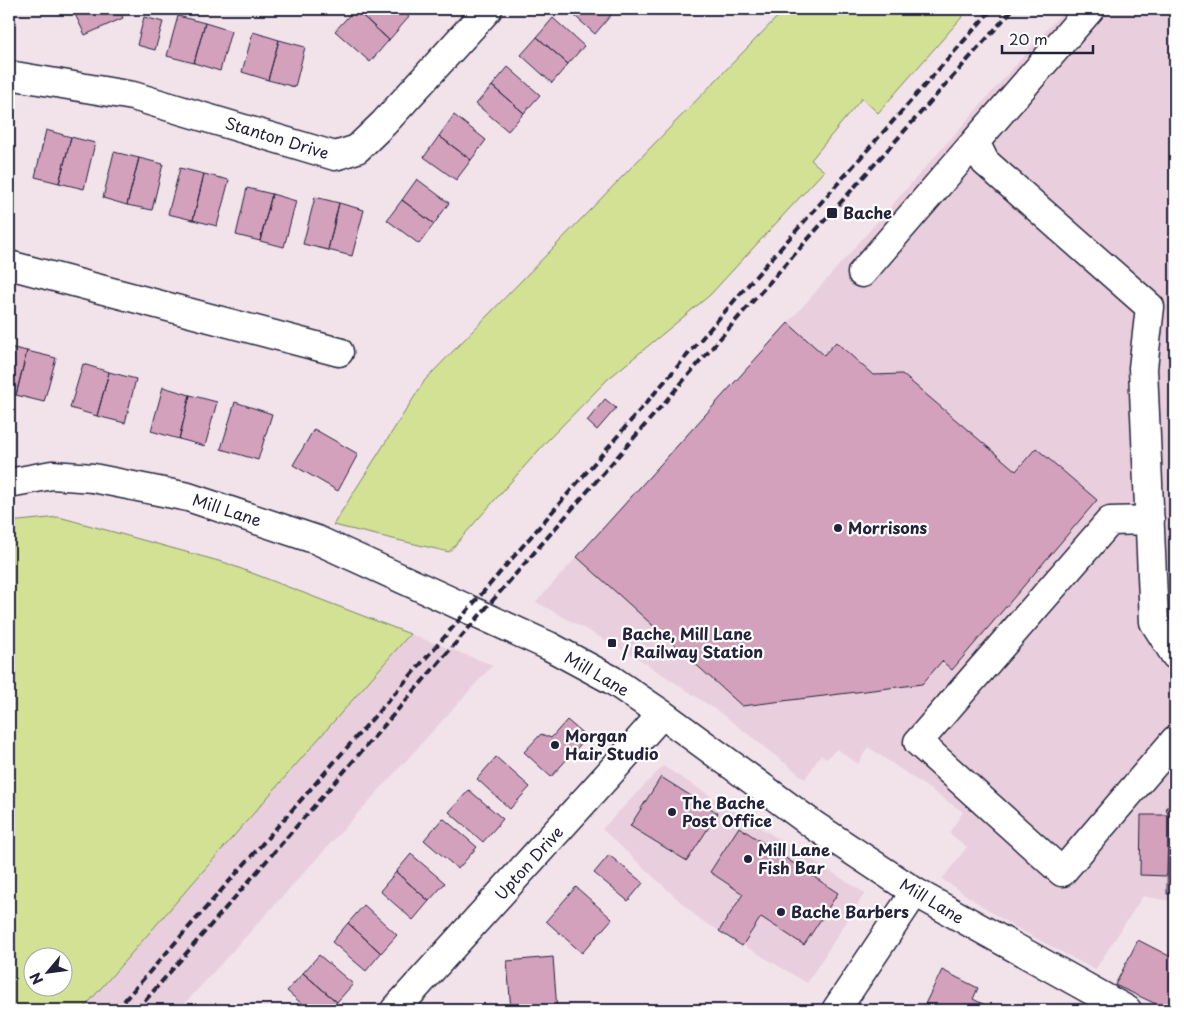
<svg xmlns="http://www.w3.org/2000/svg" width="1184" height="1019" font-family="'Playpen Sans',sans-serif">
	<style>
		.built { fill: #e9cfdd }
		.green { fill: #d2e194; stroke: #7a8268; fill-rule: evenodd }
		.building { fill: #d4a1bd; stroke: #22223b }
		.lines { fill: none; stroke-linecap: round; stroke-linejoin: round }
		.minor-casing { stroke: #22223b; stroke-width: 31 }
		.minor { stroke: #fff; stroke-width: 28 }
		.rail { stroke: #22223b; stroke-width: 4; stroke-dasharray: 8 4; stroke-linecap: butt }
		.poi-dot { fill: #22223b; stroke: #fff; stroke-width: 2 }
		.labels { text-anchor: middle; stroke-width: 4.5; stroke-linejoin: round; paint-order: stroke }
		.street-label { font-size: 16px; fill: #22223b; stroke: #fff }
		.poi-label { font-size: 16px; font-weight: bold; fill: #22223b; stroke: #fff; text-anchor: start }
	</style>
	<rect width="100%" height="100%" fill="#f2e3eb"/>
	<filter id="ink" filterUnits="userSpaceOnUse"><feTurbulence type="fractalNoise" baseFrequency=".02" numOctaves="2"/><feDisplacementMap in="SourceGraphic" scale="10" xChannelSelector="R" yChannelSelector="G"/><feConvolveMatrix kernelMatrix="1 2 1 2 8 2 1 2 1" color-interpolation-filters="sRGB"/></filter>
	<g filter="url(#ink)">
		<path class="built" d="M 1065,9 L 1172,9 L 1175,11 L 1175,902 L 1143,896 L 1095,970 L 1009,924 L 942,879 L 967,847 L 949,833 L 963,812 L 868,747 L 858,764 L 837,749 L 826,759 L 821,755 L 805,779 L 722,714 L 639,659 L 536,602 L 788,323 Z
			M 410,634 L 493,665 L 179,1010 L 82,1010 Z
			M 663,766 L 865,893 L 807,983 L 699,919 L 602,829 Z"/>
		<path class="green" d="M 785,9 L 969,9 L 878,113 L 862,98 L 811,160 L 824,171 L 710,295 L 608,379 L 546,442 L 449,552 L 333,525 L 425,380 Z
			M 59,517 L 226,563 L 410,634 L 82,1010 L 9,1010 L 9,522 ZM 62,956 L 62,986 L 32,986 L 32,956 Z"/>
		<path class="building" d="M 75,9 L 119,9 L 123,18 L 85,35 L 73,10 Z
			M 355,9 L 400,9 L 409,17 L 389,40 Z
			M 355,9 L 389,40 L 370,62 L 335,31 Z
			M 567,9 L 603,9 L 611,15 L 595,34 Z
			M 603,9 L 617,9 L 611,15 Z
			M 178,16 L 205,23 L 194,63 L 167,56 Z
			M 144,17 L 163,22 L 155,50 L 137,45 Z
			M 553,18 L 584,46 L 568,64 L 537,37 Z
			M 205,23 L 231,31 L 220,71 L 194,63 Z
			M 253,32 L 279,40 L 268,80 L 242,72 Z
			M 537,37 L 568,64 L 552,83 L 521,55 Z
			M 279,40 L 305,47 L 295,87 L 268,80 Z
			M 508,67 L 540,95 L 524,113 L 492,86 Z
			M 492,86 L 524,113 L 508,131 L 476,104 Z
			M 454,115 L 486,140 L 471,160 L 439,136 Z
			M 46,130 L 71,137 L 59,183 L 35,177 Z
			M 439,136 L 471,160 L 456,180 L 424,157 Z
			M 71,137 L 95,143 L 84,189 L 59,183 Z
			M 114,152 L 139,158 L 127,205 L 103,198 Z
			M 139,158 L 163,164 L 152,210 L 127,205 Z
			M 180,168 L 204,174 L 193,220 L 168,214 Z
			M 204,174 L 229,180 L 217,226 L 193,220 Z
			M 417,179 L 449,203 L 434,224 L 402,200 Z
			M 247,188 L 272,194 L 260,241 L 236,235 Z
			M 272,194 L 296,201 L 284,247 L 260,241 Z
			M 315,197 L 339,203 L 328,250 L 303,244 Z
			M 402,200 L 434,224 L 419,244 L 387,220 Z
			M 339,203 L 364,210 L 352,256 L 328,250 Z
			M 788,323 L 824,355 L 836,342 L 873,375 L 902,374 L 1016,471 L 1036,448 L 1097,500 L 952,670 L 942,661 L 922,684 L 742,706 L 577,557 Z
			M 9,347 L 27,351 L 16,395 L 9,393 Z
			M 27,351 L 56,358 L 44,402 L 16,395 Z
			M 83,364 L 109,372 L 97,416 L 70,408 Z
			M 109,372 L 136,379 L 125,423 L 97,416 Z
			M 163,387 L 190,395 L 179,439 L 151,431 Z
			M 190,395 L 217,402 L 205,446 L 179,439 Z
			M 605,399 L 616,408 L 597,430 L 587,421 Z
			M 235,402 L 272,414 L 258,460 L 221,449 Z
			M 314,429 L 358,454 L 338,491 L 293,465 Z
			M 567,720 L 587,737 L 551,777 L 524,752 L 541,734 L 551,738 Z
			M 496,757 L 530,787 L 510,809 L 477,779 Z
			M 661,777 L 718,813 L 687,861 L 630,826 Z
			M 469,790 L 503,819 L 483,842 L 449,812 Z
			M 1166,807 L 1175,807 L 1175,894 L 1167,894 L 1168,815 Z
			M 1141,815 L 1168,815 L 1167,876 L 1140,875 Z
			M 443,818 L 477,847 L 458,869 L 424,840 Z
			M 739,827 L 838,893 L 804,945 L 761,917 L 742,946 L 719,931 L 743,894 L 710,872 Z
			M 411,854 L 445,883 L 429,901 L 396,872 Z
			M 609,855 L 643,883 L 628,901 L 594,873 Z
			M 396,872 L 429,901 L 413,920 L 380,891 Z
			M 576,887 L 612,919 L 582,953 L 546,921 Z
			M 364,905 L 397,935 L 381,953 L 348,923 Z
			M 348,923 L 381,953 L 366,971 L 332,942 Z
			M 1138,940 L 1175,959 L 1175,997 L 1169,1010 L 1115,985 Z
			M 319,955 L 353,984 L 337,1002 L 303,973 Z
			M 553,957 L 557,1010 L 511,1010 L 507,961 Z
			M 942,970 L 978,988 L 973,999 L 995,1010 L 922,1010 Z
			M 303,973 L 337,1002 L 330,1010 L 309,1010 L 287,991 Z"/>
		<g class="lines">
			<defs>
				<path id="minor" d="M 1090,9 L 975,142 L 985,162 L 1150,307 L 1143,368 L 1154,622 L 1175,655
					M 9,75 L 133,96 L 335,156 L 357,149 L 384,123 L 488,9
					M 9,265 L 339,352
					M 862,273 L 975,142
					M 9,483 L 52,475 L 93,478 L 188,497 L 317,540 L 549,646 L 612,680 L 662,714 L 815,826 L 915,892 L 1127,1010
					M 1150,520 L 1110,521 L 918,742 L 1062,872 L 1175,740
					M 395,1010 L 608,775 L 662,714
					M 836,1010 L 915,892"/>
			</defs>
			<use href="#minor" class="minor-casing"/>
			<use href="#minor" class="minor"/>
			<path class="rail" d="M 116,1010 L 447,634 L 734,301 L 992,9
				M 137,1010 L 744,311 L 1013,9"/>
		</g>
	</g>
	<g class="poi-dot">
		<rect x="826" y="207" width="12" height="12" rx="2.5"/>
		<circle cx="838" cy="528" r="5"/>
		<rect x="607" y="638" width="10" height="10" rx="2.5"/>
		<circle cx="555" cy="745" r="5"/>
		<circle cx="672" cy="812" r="5"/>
		<circle cx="748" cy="859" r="5"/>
		<circle cx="781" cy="912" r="5"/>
	</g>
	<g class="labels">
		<g class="street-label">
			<text transform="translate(277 138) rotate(17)" y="6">Stanton Drive</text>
			<text transform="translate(227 510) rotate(18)" y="6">Mill Lane</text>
			<text transform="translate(597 674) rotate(30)" y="6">Mill Lane</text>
			<text transform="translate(529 863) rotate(-48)" y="6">Upton Drive</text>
			<text transform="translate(932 901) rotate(31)" y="6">Mill Lane</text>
		</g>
		<g class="poi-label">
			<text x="843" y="219">Bache</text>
			<text x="848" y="534">Morrisons</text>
			<text x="622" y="640">Bache, Mill Lane<tspan x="622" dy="18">/ Railway Station</tspan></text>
			<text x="565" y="742">Morgan<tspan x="565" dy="18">Hair Studio</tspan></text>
			<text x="682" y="809">The Bache<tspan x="682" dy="18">Post Office</tspan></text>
			<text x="758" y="856">Mill Lane<tspan x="758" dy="18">Fish Bar</tspan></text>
			<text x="791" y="918">Bache Barbers</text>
		</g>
	</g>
	<rect width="1184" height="1019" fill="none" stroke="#fff" stroke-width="30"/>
	<rect x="15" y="15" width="1154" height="989" fill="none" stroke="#22223b" stroke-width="2" filter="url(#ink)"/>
	<g transform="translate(48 972) rotate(241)"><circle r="24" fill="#ffffff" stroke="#a7a7b1"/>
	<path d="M0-4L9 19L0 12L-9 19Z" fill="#22223b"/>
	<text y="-8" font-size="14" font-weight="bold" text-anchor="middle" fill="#22223b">N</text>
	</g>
	<path d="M1002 45v8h91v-8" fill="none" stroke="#22223b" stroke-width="2.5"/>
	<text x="1009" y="45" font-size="15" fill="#22223b" stroke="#ffffff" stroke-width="4" paint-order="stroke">20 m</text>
</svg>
